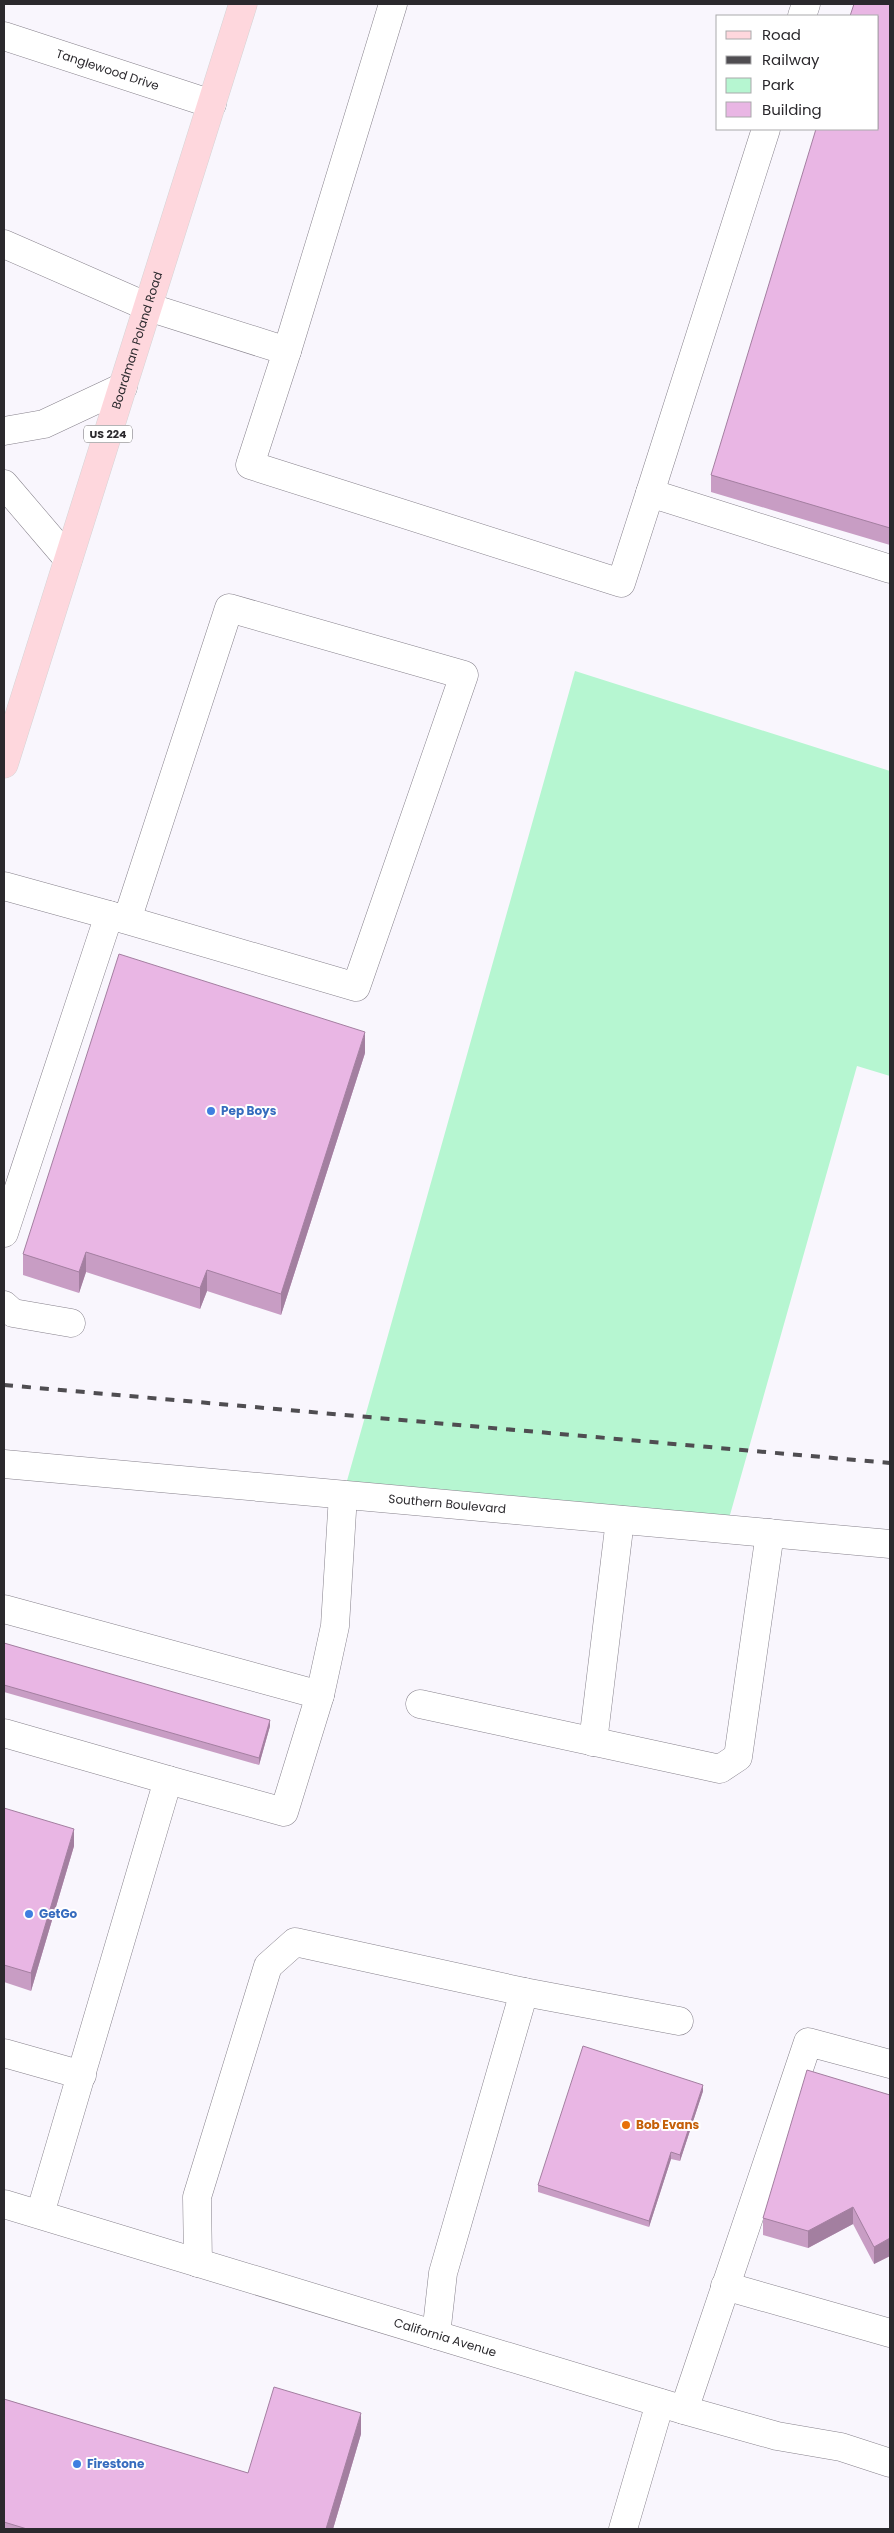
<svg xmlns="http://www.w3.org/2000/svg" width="894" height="2533" font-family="Poppins,sans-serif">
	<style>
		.green { fill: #b6f6d1 }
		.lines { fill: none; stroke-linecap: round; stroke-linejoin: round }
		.minor-casing { stroke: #87828c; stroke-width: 29 }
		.major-casing { stroke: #d5d4d5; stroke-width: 29 }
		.minor { stroke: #fff; stroke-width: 28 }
		.major { stroke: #fed7dd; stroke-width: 28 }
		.rail { stroke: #4f4d51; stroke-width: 4; stroke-dasharray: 9 9; stroke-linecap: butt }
		.wall { fill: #c89dc4 }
		.shaded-wall { fill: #a37fa0 }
		.building { fill: #e9b6e4; stroke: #a37fa0 }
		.shop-dot { fill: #3f7fe0; stroke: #fff; stroke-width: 2 }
		.food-dot { fill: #e8710a; stroke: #fff; stroke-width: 2 }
		.labels { text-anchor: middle; stroke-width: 4; stroke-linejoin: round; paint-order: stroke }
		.shield { fill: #fff; stroke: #6b696c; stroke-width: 1 }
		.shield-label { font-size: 11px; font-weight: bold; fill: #2b292d }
		.street-label { font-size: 12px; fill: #2b292d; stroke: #fff }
		.shop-label { font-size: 12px; font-weight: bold; fill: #366cbe; stroke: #fff; text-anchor: start }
		.food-label { font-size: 12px; font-weight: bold; fill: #c56008; stroke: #fff; text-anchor: start }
	</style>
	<rect width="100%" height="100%" fill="#f9f6fd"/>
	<path class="green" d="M 575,671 L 890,771 L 890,1076 L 857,1066 L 726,1529 L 343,1495 Z"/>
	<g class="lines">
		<defs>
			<g id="minor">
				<path d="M 802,16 L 806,4"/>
				<path id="s1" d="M 4,36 L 212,104"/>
				<path d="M 4,244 L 148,307 L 287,351 L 250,465 L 621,583 L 650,493 L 890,569"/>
				<path d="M 287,351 L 393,4"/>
				<path d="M 4,431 L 44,424 L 123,387"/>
				<path d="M 4,484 L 68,559"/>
				<path d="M 650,493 L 766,129"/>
				<path d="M 4,886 L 127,920 L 356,987 L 464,675 L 229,608 L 127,920"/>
				<path d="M 4,1233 L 109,915"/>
				<path d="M 4,1305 L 13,1313 L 71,1323"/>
				<path id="s2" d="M 4,1464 L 890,1544"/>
				<path d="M 4,1609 L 320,1695"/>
				<path d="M 420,1704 L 720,1769 L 738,1757 L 770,1533"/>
				<path d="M 4,1733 L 168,1780 L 40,2214"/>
				<path d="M 593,1742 L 620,1520"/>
				<path d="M 168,1780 L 284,1812 L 320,1695 L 335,1626 L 343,1495"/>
				<path d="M 524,1992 L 679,2021"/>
				<path d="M 4,2053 L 82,2075"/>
				<path id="s3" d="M 4,2204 L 684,2410 L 777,2436 L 841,2447 L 890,2463"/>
				<path d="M 198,2263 L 197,2197 L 268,1966 L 295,1942 L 524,1992 L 443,2273 L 436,2335"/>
				<path d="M 725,2286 L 890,2333"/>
				<path d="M 684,2410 L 808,2042 L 890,2064"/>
				<path d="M 623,2529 L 660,2403"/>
			</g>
			<g id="major">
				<path id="s4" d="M 4,764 L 243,4"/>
			</g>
		</defs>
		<use href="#minor" class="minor-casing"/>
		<use href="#major" class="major-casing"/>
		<use href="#minor" class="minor"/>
		<use href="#major" class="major"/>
		<path class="rail" d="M 4,1385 L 890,1463"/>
	</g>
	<path class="wall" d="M 890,4 L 890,545 L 711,492 L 711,475 Z
		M 365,1053 L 281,1315 L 207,1291 L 200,1309 L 86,1272 L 79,1293 L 23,1275 L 23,1254 Z
		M 4,1643 L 270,1726 L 259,1765 L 4,1692 Z
		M 4,1808 L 74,1846 L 31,1991 L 4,1982 Z
		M 703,2091 L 680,2161 L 671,2159 L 649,2227 L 538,2192 L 538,2185 Z
		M 890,2095 L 890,2256 L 874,2264 L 853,2224 L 808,2248 L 763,2235 L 763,2218 Z
		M 4,2399 L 248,2473 L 361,2434 L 333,2529 L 4,2529 Z"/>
	<path class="shaded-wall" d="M 365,1032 L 365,1053 L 281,1315 L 281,1294 Z
		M 86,1252 L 86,1272 L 79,1293 L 79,1272 Z
		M 207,1270 L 207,1291 L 200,1309 L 200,1288 Z
		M 270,1720 L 270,1726 L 259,1765 L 259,1758 Z
		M 74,1829 L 74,1846 L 31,1991 L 31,1973 Z
		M 703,2085 L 703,2091 L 680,2161 L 680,2155 Z
		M 671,2152 L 671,2159 L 649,2227 L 649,2221 Z
		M 853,2207 L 853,2224 L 808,2248 L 808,2231 Z
		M 890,2238 L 890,2256 L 874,2264 L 874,2247 Z
		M 361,2413 L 361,2434 L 333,2529 L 326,2529 Z"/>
	<path class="building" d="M 854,4 L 890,4 L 890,528 L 711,475 L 816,129 L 878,129 L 878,16 L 850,16 Z
		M 119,954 L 365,1032 L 281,1294 L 207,1270 L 200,1288 L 86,1252 L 79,1272 L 23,1254 Z
		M 4,1643 L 270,1720 L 259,1758 L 4,1685 Z
		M 4,1808 L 74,1829 L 31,1973 L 4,1965 Z
		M 583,2046 L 703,2085 L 680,2155 L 671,2152 L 649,2221 L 538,2185 Z
		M 807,2070 L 890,2095 L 890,2238 L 874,2247 L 853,2207 L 808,2231 L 763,2218 Z
		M 274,2387 L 361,2413 L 326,2529 L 27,2529 L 4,2522 L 4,2399 L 248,2473 Z"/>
	<g class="shop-dot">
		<circle cx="211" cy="1111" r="5"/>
		<circle cx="29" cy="1914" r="5"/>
		<circle cx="77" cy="2464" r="5"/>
	</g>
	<circle class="food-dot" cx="626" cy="2125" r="5"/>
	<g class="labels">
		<rect class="shield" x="84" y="425.5" width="48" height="17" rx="4"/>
		<g class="shield-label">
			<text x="108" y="438">US 224</text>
		</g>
		<g class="street-label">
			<text dy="4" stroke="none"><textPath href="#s1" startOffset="109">Tanglewood Drive</textPath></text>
			<text dy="4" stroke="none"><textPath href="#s4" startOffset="444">Boardman Poland Road</textPath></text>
			<text dy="4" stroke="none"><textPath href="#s2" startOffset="445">Southern Boulevard</textPath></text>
			<text dy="4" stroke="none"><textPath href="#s3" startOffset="461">California Avenue</textPath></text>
		</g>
		<g class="shop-label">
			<text x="221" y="1115">Pep Boys</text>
			<text x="39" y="1918">GetGo</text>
			<text x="87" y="2468">Firestone</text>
		</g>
		<g class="food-label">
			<text x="636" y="2129">Bob Evans</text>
		</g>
	</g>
	<rect width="894" height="2533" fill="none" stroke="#2b292d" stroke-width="10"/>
	<rect x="716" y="15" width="162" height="115" fill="#ffffff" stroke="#aaa9ab"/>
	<rect x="726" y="31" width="25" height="8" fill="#fed7dd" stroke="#aaa9ab"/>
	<text x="762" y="40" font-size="15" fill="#2b292d">Road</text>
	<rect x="726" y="56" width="25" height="8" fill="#4f4d51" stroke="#aaa9ab"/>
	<text x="762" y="65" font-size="15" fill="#2b292d">Railway</text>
	<rect x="726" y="78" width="25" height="15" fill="#b6f6d1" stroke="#aaa9ab"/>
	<text x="762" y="90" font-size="15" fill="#2b292d">Park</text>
	<rect x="726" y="102" width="25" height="15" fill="#e9b6e4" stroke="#aaa9ab"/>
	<text x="762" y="115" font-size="15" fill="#2b292d">Building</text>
</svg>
